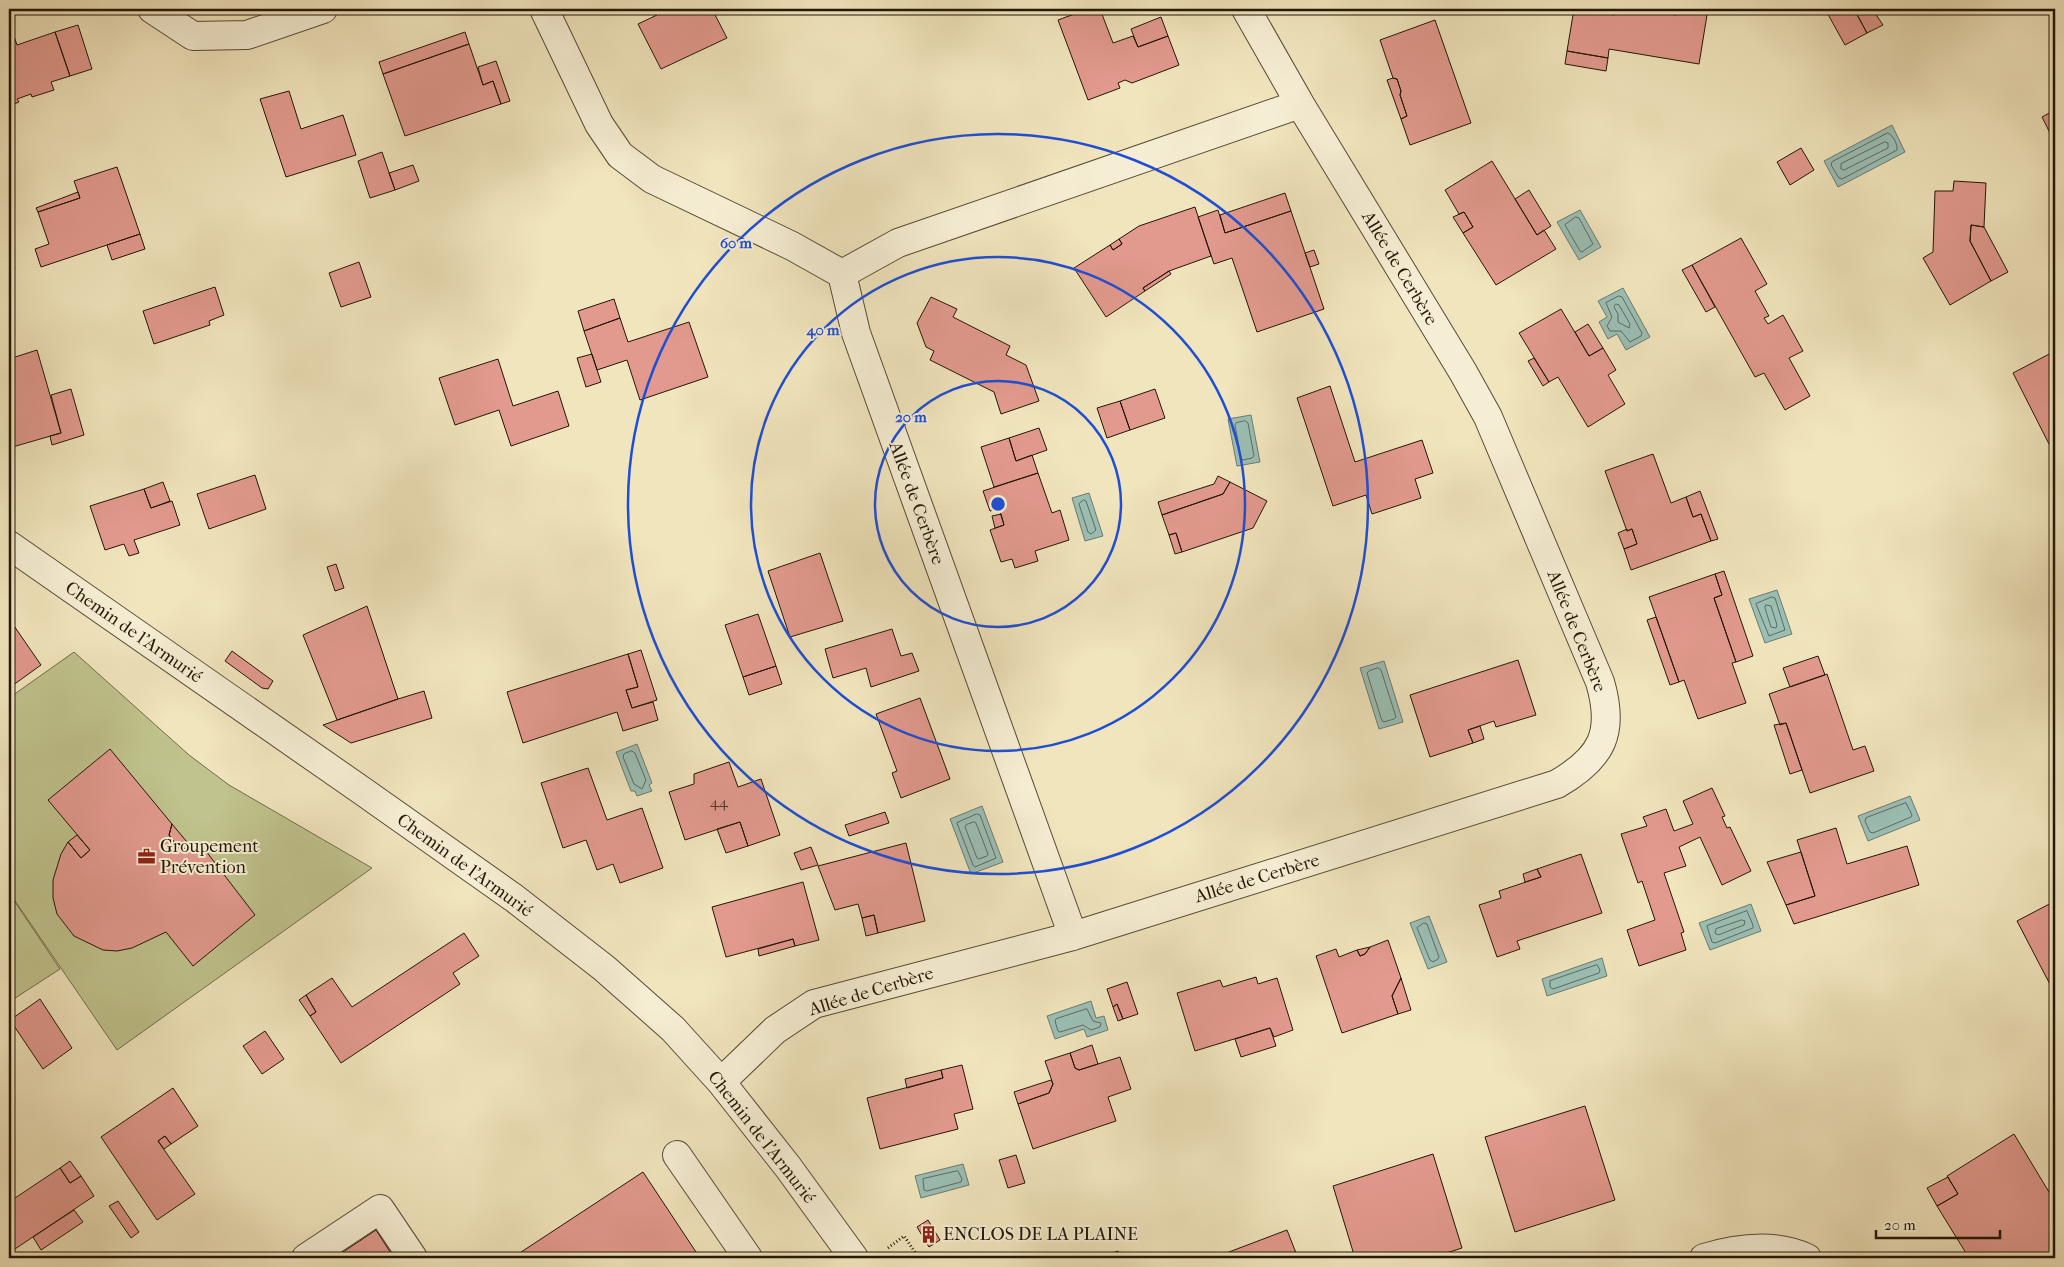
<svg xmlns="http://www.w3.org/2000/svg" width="2064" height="1267" font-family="'IM FELL French Canon',serif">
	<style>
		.green { fill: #c0c38d; stroke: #726c4a }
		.water { fill: #9bbfb5; stroke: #6b7b6f }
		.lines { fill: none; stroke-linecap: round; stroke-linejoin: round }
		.shore { stroke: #5f6a5e; stroke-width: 1 }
		.building { fill: #e29a8e; stroke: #231606 }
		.minor-casing { stroke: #564a34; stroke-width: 30 }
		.path { stroke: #231606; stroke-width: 3; stroke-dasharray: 1 2.5; stroke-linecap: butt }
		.minor { stroke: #f6eed4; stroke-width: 28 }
		.ring { fill: none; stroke: #1d4ed8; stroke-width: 2.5 }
		.labels { text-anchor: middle; stroke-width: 4; stroke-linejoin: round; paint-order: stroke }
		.number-label { font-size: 15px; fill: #533728 }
		.street-label { font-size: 18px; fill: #231606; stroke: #f6eed4 }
		.poi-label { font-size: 18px; fill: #231606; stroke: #f6eed4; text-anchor: start }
		.centre { fill: #1d4ed8; stroke: #f6eed4; stroke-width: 2.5 }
		.ring-label { font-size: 15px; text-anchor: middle; font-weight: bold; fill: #1d4ed8; stroke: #f6eed4; stroke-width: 4; stroke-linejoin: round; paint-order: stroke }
	</style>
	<rect width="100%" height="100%" fill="#f1e5bd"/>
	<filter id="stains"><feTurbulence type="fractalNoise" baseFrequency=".004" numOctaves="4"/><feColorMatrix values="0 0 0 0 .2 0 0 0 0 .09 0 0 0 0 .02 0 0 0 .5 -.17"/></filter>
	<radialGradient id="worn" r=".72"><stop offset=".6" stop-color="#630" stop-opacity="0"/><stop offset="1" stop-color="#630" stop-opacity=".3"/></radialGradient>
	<path class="green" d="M 74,652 L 189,755 L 229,785 L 372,868 L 117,1050 L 9,892 L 9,698 Z
		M 9,893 L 60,969 L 9,1002 Z"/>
	<path class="water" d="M 1892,125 L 1905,152 L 1838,187 L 1824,161 Z
		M 1580,210 L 1601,247 L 1579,260 L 1557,222 Z
		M 1623,288 L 1650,337 L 1626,350 L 1617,334 L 1608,339 L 1599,322 L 1607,317 L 1598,301 Z
		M 1251,415 L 1260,462 L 1237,466 L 1228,419 Z
		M 1089,493 L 1103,536 L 1085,541 L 1072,498 Z
		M 1777,590 L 1792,634 L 1765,643 L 1749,599 Z
		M 1384,661 L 1403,722 L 1379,729 L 1360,668 Z
		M 637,744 L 652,783 L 649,785 L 652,791 L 637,796 L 635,791 L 631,791 L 616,752 Z
		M 1910,796 L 1920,820 L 1868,841 L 1858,816 Z
		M 982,806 L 1003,862 L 971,874 L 950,819 Z
		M 1751,904 L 1761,931 L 1710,950 L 1699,923 Z
		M 1429,916 L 1447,962 L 1428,969 L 1410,923 Z
		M 1602,958 L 1607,976 L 1547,996 L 1542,979 Z
		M 1091,1001 L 1096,1018 L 1104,1016 L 1108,1030 L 1087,1037 L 1084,1029 L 1055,1039 L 1047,1016 Z
		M 963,1164 L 969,1185 L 921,1198 L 915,1176 Z"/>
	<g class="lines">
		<path class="shore" d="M 1888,133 C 1893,135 1898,145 1897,150 L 1842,179 L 1839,178 L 1831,165 L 1832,162 Z
			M 1885,142 L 1888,143 L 1888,148 L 1844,170 L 1841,169 L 1841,164 Z
			M 1576,217 L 1579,218 L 1593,244 L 1582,252 L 1580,251 L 1565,225 Z
			M 1619,296 L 1622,297 L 1642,333 L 1641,336 L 1630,342 L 1621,331 L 1610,331 L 1607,326 L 1612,317 L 1606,303 Z
			M 1616,304 L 1619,305 L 1630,324 L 1629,328 L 1618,322 L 1618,314 L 1614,307 Z
			M 1245,421 L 1248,423 L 1254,456 L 1252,458 L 1243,460 L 1241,458 L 1235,425 L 1236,423 Z
			M 1084,500 L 1086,501 L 1096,530 L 1091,534 L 1088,532 L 1079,504 Z
			M 1772,597 L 1775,598 L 1785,630 L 1769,636 L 1756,604 Z
			M 1766,605 L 1771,606 L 1777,625 L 1776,628 L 1771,627 L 1765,608 Z
			M 1378,668 L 1381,670 L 1396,717 L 1394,719 L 1384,722 L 1382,721 L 1367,673 L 1369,671 Z
			M 632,751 L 635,753 L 646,780 L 642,789 L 634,784 L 623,757 L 624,754 Z
			M 1906,803 L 1912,815 L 1911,817 L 1873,833 L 1870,832 L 1865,821 L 1866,818 Z
			M 977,814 L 980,815 L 996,858 L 975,867 L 973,865 L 957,823 Z
			M 974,822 L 976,823 L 988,854 L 987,856 L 979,859 L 977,858 L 965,827 L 966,825 Z
			M 1747,911 L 1753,925 L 1753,928 L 1715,943 L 1712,942 L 1707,926 Z
			M 1742,920 L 1745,921 L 1744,925 L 1718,935 L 1715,933 L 1716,929 Z
			M 1424,923 L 1427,924 L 1439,957 L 1438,959 L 1433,962 L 1430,960 L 1417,928 Z
			M 1597,965 L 1600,970 L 1599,973 L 1553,989 L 1550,987 L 1550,981 Z
			M 1087,1009 L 1093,1021 L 1101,1023 L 1100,1027 L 1091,1030 L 1083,1025 L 1060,1032 L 1058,1031 L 1055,1021 L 1056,1019 Z
			M 958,1171 L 962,1179 L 961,1182 L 927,1191 L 924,1190 L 923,1179 Z"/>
	</g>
	<path class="building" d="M 654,9 L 712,9 L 727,38 L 661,69 L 638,24 L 657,15 Z
		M 1088,9 L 1100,9 L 1113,43 L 1133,36 L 1138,47 L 1168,36 L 1179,65 L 1132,83 L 1125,80 L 1118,83 L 1120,88 L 1088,100 L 1058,20 Z
		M 1574,9 L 1614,15 L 1615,9 L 1639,9 L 1676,15 L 1677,9 L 1708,9 L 1699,64 L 1609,49 L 1608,58 L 1567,51 Z
		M 1825,9 L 1854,9 L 1867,33 L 1845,45 Z
		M 1854,9 L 1882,9 L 1875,13 L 1883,25 L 1867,33 Z
		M 1161,17 L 1168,36 L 1138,47 L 1131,29 Z
		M 1435,20 L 1471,123 L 1410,145 L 1401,119 L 1407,116 L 1400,95 L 1401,91 L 1397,79 L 1393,78 L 1380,40 Z
		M 78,25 L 92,69 L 70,76 L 55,32 Z
		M 11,27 L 17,45 L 55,32 L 70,76 L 51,82 L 54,90 L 32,97 L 31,94 L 17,99 L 19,102 L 9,106 L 9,28 Z
		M 465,32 L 469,44 L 383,74 L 379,62 Z
		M 469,44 L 483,85 L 493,81 L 501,104 L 405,136 L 383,74 Z
		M 1567,51 L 1608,58 L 1606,71 L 1565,64 Z
		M 496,61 L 510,101 L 501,104 L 493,81 L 483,85 L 478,67 Z
		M 1393,78 L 1397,79 L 1401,91 L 1400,95 L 1407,116 L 1401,119 L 1387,80 Z
		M 289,91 L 301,129 L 343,115 L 356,155 L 286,177 L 260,99 Z
		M 2055,110 L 2055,133 L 2051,135 L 2042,117 Z
		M 1801,148 L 1814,170 L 1790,185 L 1777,162 Z
		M 382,152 L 395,190 L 370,198 L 358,161 Z
		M 1492,161 L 1537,235 L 1544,230 L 1556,249 L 1496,285 L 1463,233 L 1473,227 L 1464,212 L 1459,214 L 1445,190 Z
		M 413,165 L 419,181 L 395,190 L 389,173 Z
		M 117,167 L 140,234 L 41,267 L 35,249 L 49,244 L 38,212 L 80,198 L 74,181 Z
		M 1954,181 L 1986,183 L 1984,227 L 1971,225 L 1970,241 L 1991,281 L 1950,305 L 1923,258 L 1933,252 L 1935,191 L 1953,191 Z
		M 1529,190 L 1551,226 L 1537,235 L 1515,199 Z
		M 78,192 L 80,198 L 38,212 L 36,208 Z
		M 1285,193 L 1291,211 L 1225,233 L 1220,215 Z
		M 1195,207 L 1211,256 L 1169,271 L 1143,288 L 1145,291 L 1106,317 L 1074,268 L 1110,245 L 1113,250 L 1122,244 L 1119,239 L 1139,226 Z
		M 1218,210 L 1225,233 L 1291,211 L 1324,309 L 1257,332 L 1232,258 L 1214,264 L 1198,217 Z
		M 1464,212 L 1473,227 L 1463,233 L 1453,217 Z
		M 1971,225 L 1984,227 L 2008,272 L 1991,281 L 1970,241 Z
		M 140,234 L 145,249 L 112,260 L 107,245 Z
		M 1741,238 L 1767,284 L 1755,291 L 1769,316 L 1764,318 L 1768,324 L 1783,315 L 1803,351 L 1789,358 L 1810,396 L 1785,410 L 1764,373 L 1755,377 L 1692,265 Z
		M 1119,239 L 1122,244 L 1113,250 L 1110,245 Z
		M 1314,250 L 1319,264 L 1310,267 L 1305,253 Z
		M 9,251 L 15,268 L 9,271 Z
		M 359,262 L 371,297 L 341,307 L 329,273 Z
		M 1692,265 L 1715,307 L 1706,312 L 1682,270 Z
		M 1169,271 L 1171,274 L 1145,291 L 1143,288 Z
		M 215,287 L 224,315 L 209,321 L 210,325 L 154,344 L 143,311 Z
		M 931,297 L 957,309 L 953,317 L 1010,346 L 1006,355 L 1026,365 L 1039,401 L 1001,414 L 994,392 L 930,360 L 934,351 L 926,347 L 917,323 Z
		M 614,299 L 620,318 L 584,331 L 578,311 Z
		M 1561,309 L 1589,356 L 1603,348 L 1616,370 L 1608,375 L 1625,404 L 1588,427 L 1558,377 L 1549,382 L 1519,333 Z
		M 620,318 L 628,342 L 689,322 L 708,377 L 640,400 L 627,360 L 597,370 L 584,331 Z
		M 1588,324 L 1603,348 L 1589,356 L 1575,332 Z
		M 37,350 L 61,433 L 9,448 L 9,359 Z
		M 2055,351 L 2055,440 L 2049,444 L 2013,373 Z
		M 592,354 L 601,382 L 586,387 L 577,358 Z
		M 1534,358 L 1549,382 L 1543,386 L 1528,361 Z
		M 498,359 L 513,406 L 558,391 L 569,426 L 511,446 L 499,410 L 455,425 L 439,378 Z
		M 1330,386 L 1355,462 L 1422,440 L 1433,473 L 1415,479 L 1421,498 L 1372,514 L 1366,495 L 1333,506 L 1297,398 Z
		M 71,389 L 84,435 L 52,445 L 50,436 L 61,433 L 51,395 Z
		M 1155,389 L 1165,418 L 1130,430 L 1120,401 Z
		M 1120,401 L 1130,430 L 1107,438 L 1097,408 Z
		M 1039,428 L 1047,450 L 1016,461 L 1009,438 Z
		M 1009,438 L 1016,461 L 1032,455 L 1038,473 L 994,487 L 981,447 Z
		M 1653,454 L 1671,503 L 1686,497 L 1693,517 L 1701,514 L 1711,541 L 1631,570 L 1624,549 L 1637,544 L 1632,529 L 1627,531 L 1605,471 Z
		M 1038,473 L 1052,513 L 1060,510 L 1069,540 L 1035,551 L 1038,561 L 1015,568 L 1012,559 L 1001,562 L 990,530 L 1004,525 L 999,509 L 990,511 L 983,491 Z
		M 255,475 L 266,509 L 209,529 L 197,494 Z
		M 1218,476 L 1230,482 L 1223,494 L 1162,515 L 1158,502 L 1214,484 Z
		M 163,482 L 170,501 L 151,508 L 144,489 Z
		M 1230,482 L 1267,501 L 1253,528 L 1182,552 L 1176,533 L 1169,535 L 1162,515 L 1223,494 Z
		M 144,489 L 151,508 L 172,501 L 180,525 L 134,540 L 139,553 L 129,556 L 124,544 L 105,550 L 90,506 Z
		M 1700,491 L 1718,539 L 1711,541 L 1701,514 L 1693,517 L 1686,497 Z
		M 1001,514 L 1004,525 L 995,528 L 992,516 Z
		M 1627,529 L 1627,531 L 1632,529 L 1637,544 L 1624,549 L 1618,533 Z
		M 1176,533 L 1182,552 L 1175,554 L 1169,535 Z
		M 820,553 L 843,621 L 790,637 L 768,571 Z
		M 336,564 L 344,588 L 335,591 L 327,567 Z
		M 1724,571 L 1753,656 L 1736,662 L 1714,598 L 1722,595 L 1715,574 Z
		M 1715,574 L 1722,595 L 1714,598 L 1736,662 L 1732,663 L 1746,703 L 1698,719 L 1684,680 L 1679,682 L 1649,597 Z
		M 367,606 L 398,699 L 337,720 L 303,635 Z
		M 758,614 L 776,666 L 743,677 L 725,625 Z
		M 1656,617 L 1679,682 L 1670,685 L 1647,620 Z
		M 12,623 L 41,665 L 9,688 L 9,626 Z
		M 892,629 L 901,656 L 912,653 L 919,671 L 871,687 L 866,668 L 833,678 L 825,649 Z
		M 641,650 L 657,700 L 632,708 L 626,690 L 638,687 L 628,654 Z
		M 232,651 L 273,681 L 268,689 L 262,688 L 225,661 Z
		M 628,654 L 638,687 L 626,690 L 632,708 L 653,702 L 658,720 L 623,731 L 617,712 L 523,743 L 507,692 Z
		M 1818,656 L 1825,675 L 1790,687 L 1783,668 Z
		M 1518,660 L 1536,715 L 1496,727 L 1494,721 L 1468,730 L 1473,743 L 1430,757 L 1410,695 Z
		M 776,666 L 782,684 L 749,695 L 743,677 Z
		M 1827,674 L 1853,750 L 1865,746 L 1874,771 L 1810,793 L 1786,723 L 1780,725 L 1769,694 Z
		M 424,691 L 432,718 L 351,743 L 323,725 L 398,699 Z
		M 920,698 L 950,779 L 901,798 L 892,773 L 897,771 L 876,714 Z
		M 1786,723 L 1802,770 L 1790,774 L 1774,725 Z
		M 1480,726 L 1484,739 L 1473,743 L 1468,730 Z
		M 110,749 L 172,824 L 169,835 L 174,842 L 180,849 L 192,848 L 199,842 L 255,915 L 193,966 L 166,932 L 132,948 L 117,951 L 103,950 L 74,936 L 57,914 L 53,898 L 53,880 L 61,854 L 68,842 L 81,858 L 90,850 L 48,800 Z
		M 729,762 L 738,787 L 761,779 L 780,835 L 748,846 L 740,822 L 685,840 L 669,792 L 694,784 L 694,774 Z
		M 588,768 L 607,820 L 642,808 L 663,868 L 620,883 L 613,864 L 597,870 L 586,840 L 563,848 L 541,783 Z
		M 1712,788 L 1725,816 L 1722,817 L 1727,828 L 1730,827 L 1751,871 L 1722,885 L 1700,837 L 1679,847 L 1686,866 L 1664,873 L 1684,932 L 1681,933 L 1686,950 L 1639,966 L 1627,930 L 1655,920 L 1642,881 L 1638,883 L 1621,834 L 1647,826 L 1643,817 L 1666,809 L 1674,831 L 1693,824 L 1683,801 Z
		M 885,812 L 889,823 L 849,836 L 845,825 Z
		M 740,822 L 748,846 L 726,853 L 717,829 Z
		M 172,824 L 192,848 L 180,849 L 174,842 L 169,835 Z
		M 1836,828 L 1847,864 L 1907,846 L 1919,885 L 1794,924 L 1786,905 L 1815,896 L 1797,840 Z
		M 77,835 L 90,850 L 81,858 L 68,842 Z
		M 906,843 L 925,921 L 878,933 L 874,915 L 862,918 L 858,904 L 835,910 L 818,866 Z
		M 811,847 L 818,865 L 801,870 L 794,853 Z
		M 1801,852 L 1815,896 L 1786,905 L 1767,862 Z
		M 1581,854 L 1602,913 L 1517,941 L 1520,949 L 1497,957 L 1479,905 L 1501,898 L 1499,891 L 1541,877 L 1537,869 Z
		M 1537,869 L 1541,877 L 1525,882 L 1523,874 Z
		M 803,882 L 819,940 L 795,946 L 793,939 L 726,957 L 712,907 Z
		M 2055,901 L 2055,994 L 2017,921 Z
		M 874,915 L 878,933 L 866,936 L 862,918 Z
		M 464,933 L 479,956 L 453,973 L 460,984 L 341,1063 L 310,1016 L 316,1012 L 306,995 L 332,978 L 352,1007 Z
		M 793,939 L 795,946 L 759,956 L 758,949 Z
		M 1388,940 L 1401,978 L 1392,996 L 1398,1014 L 1342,1033 L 1316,956 L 1336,949 L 1339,957 L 1357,950 L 1360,956 L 1365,954 L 1370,947 Z
		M 1370,947 L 1365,954 L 1360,956 L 1357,950 Z
		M 1256,977 L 1258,984 L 1277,978 L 1293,1030 L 1274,1037 L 1270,1028 L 1195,1051 L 1177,993 L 1220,980 L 1223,987 Z
		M 1401,978 L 1411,1010 L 1398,1014 L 1392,996 Z
		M 1127,982 L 1138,1014 L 1123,1019 L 1117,1004 L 1113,1007 L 1107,989 Z
		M 306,995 L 316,1012 L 310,1016 L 299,1000 Z
		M 40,999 L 72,1048 L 43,1069 L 10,1020 Z
		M 1117,1004 L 1123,1019 L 1118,1021 L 1113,1007 Z
		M 1270,1028 L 1276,1046 L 1241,1057 L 1235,1039 Z
		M 265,1031 L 284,1059 L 262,1074 L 243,1046 Z
		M 1092,1045 L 1098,1064 L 1079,1070 L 1075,1068 L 1070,1053 Z
		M 1070,1053 L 1075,1068 L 1079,1070 L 1120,1057 L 1131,1089 L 1108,1097 L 1116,1121 L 1033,1149 L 1018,1104 L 1049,1093 L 1053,1084 L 1045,1061 Z
		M 962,1065 L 973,1109 L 954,1114 L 958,1129 L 880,1149 L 867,1098 L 943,1078 L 941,1070 Z
		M 941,1070 L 943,1078 L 907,1088 L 905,1079 Z
		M 1051,1080 L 1053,1084 L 1049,1093 L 1018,1104 L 1014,1092 Z
		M 173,1088 L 198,1126 L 171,1144 L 165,1136 L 158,1141 L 195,1194 L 157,1220 L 101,1137 Z
		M 1585,1106 L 1615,1200 L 1515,1232 L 1485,1137 Z
		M 2014,1134 L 2055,1202 L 2055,1258 L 1969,1258 L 1937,1206 L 1958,1194 L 1947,1176 Z
		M 165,1136 L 171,1144 L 164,1149 L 158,1141 Z
		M 1433,1154 L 1462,1248 L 1431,1258 L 1355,1258 L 1333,1186 Z
		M 1016,1155 L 1025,1183 L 1008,1188 L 999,1160 Z
		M 70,1161 L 81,1176 L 70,1183 L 60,1168 Z
		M 60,1168 L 70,1183 L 81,1176 L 94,1196 L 9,1253 L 9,1202 Z
		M 643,1172 L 700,1258 L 512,1258 Z
		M 1948,1177 L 1958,1194 L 1937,1206 L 1927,1188 Z
		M 118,1201 L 139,1232 L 131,1238 L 109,1206 Z
		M 74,1210 L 83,1222 L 41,1250 L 33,1237 Z
		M 928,1220 L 940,1240 L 929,1247 L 917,1227 Z
		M 376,1230 L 394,1258 L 334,1258 Z
		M 1287,1230 L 1298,1258 L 1213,1258 Z
		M 1118,1251 L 1121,1258 L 1098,1258 Z"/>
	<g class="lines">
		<defs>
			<path id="minor" d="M 152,9 L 193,36 L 247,35 L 323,9
				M 544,9 L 599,124 L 620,155 L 652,179 L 792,246 L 842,274
				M 842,274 L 856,333 L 1073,936
				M 842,274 L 898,243 L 1300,104
				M 9,545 L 361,790 L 514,898 L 604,968 L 673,1029 L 721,1082 L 788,1167 L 854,1258
				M 721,1082 L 775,1030 L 814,1004 L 1073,936 L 1557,784 C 1602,758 1615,733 1600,682 L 1488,417 L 1463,372 L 1300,104 L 1246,9
				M 677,1155 L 748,1258
				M 306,1258 L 380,1209 L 413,1258
				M 1704,1258 C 1737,1248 1775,1243 1807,1258"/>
		</defs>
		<use href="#minor" class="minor-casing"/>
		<path class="path" d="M 888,1248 L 904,1236 L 919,1258"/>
		<use href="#minor" class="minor"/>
	</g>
	<g class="ring">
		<circle cx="998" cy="504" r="123"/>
		<circle cx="998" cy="504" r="247"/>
		<circle cx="998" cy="504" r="370"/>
	</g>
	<defs>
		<symbol id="office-bare" viewBox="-9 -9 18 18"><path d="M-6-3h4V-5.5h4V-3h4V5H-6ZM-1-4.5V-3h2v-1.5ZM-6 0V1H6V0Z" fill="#8f2418" stroke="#f6eed4" stroke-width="2.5" paint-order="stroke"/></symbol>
		<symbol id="building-bare" viewBox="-9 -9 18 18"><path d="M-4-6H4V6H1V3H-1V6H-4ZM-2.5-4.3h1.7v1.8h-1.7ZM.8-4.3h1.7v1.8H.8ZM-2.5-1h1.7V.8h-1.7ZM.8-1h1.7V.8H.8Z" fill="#8f2418" stroke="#f6eed4" stroke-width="2.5" paint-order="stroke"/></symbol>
	</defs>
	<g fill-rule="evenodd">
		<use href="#office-bare" x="134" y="844" width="25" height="25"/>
		<use href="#building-bare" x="916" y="1222" width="25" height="25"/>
	</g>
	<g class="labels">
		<g class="number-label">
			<text x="719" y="807">44</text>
		</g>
		<g class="street-label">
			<text transform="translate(1400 268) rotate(59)" y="6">Allée de Cerbère</text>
			<text transform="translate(917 503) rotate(70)" y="6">Allée de Cerbère</text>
			<text transform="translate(1577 631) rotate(68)" y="6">Allée de Cerbère</text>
			<text transform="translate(134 632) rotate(35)" y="6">Chemin de l'Armurié</text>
			<text transform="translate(465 865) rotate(36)" y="6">Chemin de l'Armurié</text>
			<text transform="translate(1257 878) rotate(-17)" y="6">Allée de Cerbère</text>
			<text transform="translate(871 991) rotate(-17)" y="6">Allée de Cerbère</text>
			<text transform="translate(762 1137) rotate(52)" y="6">Chemin de l'Armurié</text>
		</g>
		<g class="poi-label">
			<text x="160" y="852">Groupement<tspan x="160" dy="21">Prévention</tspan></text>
			<text x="943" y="1240">ENCLOS DE LA PLAINE</text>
		</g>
	</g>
	<circle cx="998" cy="504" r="8" class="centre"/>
	<g class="ring-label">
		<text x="736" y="248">60 m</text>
		<text x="823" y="335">40 m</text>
		<text x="911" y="422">20 m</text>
	</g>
	<rect width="2064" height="1267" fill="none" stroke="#f1e5bd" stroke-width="30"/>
	<rect x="10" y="10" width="2044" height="1247" fill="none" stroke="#231606" stroke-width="2.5"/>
	<rect x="15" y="15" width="2034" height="1237" fill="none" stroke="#231606"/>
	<path d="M1876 1230v8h124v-8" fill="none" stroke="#231606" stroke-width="2.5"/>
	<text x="1884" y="1230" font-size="15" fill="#231606" stroke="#f6eed4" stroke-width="4" paint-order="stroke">20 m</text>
	<rect width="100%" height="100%" filter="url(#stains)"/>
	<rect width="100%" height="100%" fill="url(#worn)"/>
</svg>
